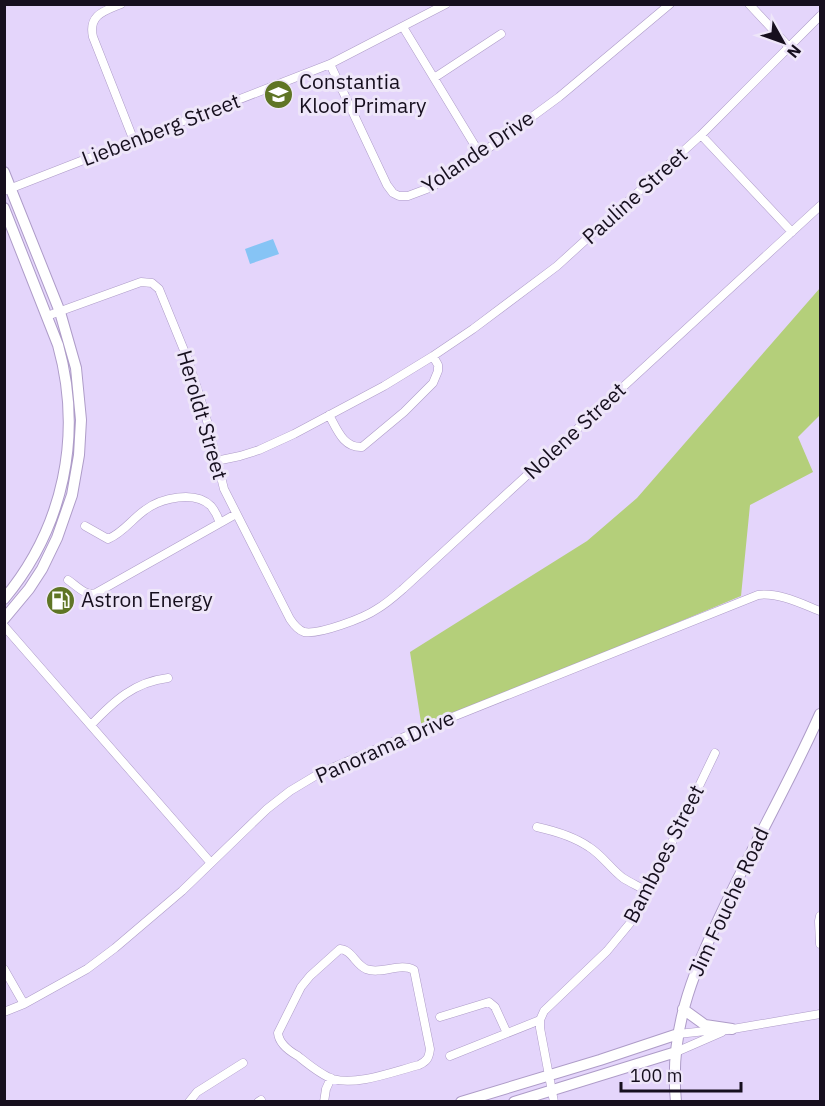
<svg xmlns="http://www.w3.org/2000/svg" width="825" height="1106" font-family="'IBM Plex Sans',sans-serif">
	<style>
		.green { fill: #b4cf7a }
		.water { fill: #86c4f5 }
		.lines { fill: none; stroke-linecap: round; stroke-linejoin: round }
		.street-casing { stroke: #ae9cc8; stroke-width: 9 }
		.secondary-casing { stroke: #ae9cc8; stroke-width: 12 }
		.street { stroke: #fff; stroke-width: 8 }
		.secondary { stroke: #fff; stroke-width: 10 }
		.labels { text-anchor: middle; stroke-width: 6; stroke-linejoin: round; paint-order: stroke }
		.poi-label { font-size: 21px; fill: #160f1e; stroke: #eee6f9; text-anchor: start }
		.street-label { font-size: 21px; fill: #160f1e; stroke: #eee6f9 }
	</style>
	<rect width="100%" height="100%" fill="#e4d5fb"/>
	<path class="green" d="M 820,288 L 820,415 L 798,437 L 813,472 L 750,505 L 741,596 L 422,729 L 410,652 L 587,541 L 637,498 Z"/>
	<path class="water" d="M 273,239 L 279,254 L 250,264 L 245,249 Z"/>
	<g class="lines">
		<defs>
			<path id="street" d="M 121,4 C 104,11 88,15 93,37 L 134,141
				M 749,4 L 790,48
				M 403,27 L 480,154
				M 330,64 L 387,185 L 393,193 L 399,196 L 408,196 L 432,187 L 506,136 L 559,97 L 670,4
				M 434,78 L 501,34
				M 701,135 L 792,232
				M 4,191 L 330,64 L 446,4
				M 47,316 L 141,282 L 152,283 L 159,289 L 188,360 L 205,413 L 224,489 L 290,619 C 294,625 298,630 304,632 C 319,635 364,618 377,609 C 386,604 395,596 403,589 L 820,206
				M 329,415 C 337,429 343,448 362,447 L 404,412 L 433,383 L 438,371 L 438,365 L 433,356
				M 216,461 L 240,456 L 259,450 L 294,434 L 384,386 L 433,356 L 473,329 L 557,266 L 701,135 L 820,16
				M 85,526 L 108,539 C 123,533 132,519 145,510 C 161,498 195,490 211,506 C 215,511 218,517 220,523
				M 68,580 C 76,585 86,597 96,593 L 236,514
				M 4,626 L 211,863
				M 91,725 C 114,701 134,682 168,678
				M 537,827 C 555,831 573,836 589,847 C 602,855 611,869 623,878 C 631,883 640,887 648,892
				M 820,916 L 819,921 L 820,944
				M 340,949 C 352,950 355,964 366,969 C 381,975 400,962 414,970 L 430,1049 C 429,1058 427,1061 419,1065 C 395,1071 357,1086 333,1079 C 321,1075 308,1064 298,1056 C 289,1051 279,1044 278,1033 L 301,987 L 310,976 Z
				M 4,969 L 24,1004
				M 4,1012 L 24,1004 L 87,969 L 115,948 L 182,891 L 267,809 L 290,791 L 320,773 L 430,726 L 758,595 C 778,592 802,604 820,611
				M 440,1017 L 489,1002 L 495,1007 L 507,1033
				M 727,1030 L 820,1014
				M 678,1034 L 715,1030
				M 676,1052 L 722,1032
				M 450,1056 L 540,1020
				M 189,1102 L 197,1092 L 243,1063
				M 258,1102 L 261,1100
				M 324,1102 L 326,1089 L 331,1078
				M 554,1102 L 540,1028 L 540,1020 L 544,1011 L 607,951 L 631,922 L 648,892 L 715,753"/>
			<path id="secondary" d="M 4,172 L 60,312 L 76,368 L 81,420 L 79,455 L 72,495 L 57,538 L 42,569 L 29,589 L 4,619
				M 4,208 L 58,345 C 83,435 64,527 4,599
				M 683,1009 L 705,1025 L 732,1029
				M 461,1102 L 600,1060 L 678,1034
				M 514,1102 L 676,1052
				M 676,1102 C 668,1023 698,962 731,893 C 760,833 793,775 820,714"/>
		</defs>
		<use href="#street" class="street-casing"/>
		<use href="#secondary" class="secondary-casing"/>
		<use href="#street" class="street"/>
		<use href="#secondary" class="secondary"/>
	</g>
	<defs>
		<symbol id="school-disc" viewBox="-11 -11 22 22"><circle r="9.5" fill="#5f7525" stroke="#eee6f9"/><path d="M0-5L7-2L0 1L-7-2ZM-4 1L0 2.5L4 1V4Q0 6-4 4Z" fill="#fff"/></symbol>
		<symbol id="fuel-disc" viewBox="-11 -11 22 22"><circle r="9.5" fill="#5f7525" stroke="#eee6f9"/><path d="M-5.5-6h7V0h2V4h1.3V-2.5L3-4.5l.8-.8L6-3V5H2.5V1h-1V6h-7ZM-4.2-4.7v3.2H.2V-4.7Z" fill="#fff"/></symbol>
	</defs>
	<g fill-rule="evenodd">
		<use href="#school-disc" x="262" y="78" width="33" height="33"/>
		<use href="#fuel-disc" x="44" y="584" width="33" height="33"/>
	</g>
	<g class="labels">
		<g class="poi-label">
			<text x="299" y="89">Constantia<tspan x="299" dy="24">Kloof Primary</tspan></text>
			<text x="81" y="607">Astron Energy</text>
		</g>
		<g class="street-label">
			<text transform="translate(161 130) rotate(-21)" y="7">Liebenberg Street</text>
			<text transform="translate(478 152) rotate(-34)" y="7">Yolande Drive</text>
			<text transform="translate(635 196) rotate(-42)" y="7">Pauline Street</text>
			<text transform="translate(202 415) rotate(74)" y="7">Heroldt Street</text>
			<text transform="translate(575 431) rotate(-43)" y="7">Nolene Street</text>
			<text transform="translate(385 747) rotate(-24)" y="7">Panorama Drive</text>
			<text transform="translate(664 854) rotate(-63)" y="7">Bamboes Street</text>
			<text transform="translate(729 902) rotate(-65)" y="7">Jim Fouche Road</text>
		</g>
	</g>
	<rect width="825" height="1106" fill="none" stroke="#160f1e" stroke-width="12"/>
	<g transform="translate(783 42) rotate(130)" stroke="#eee6f9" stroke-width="4.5" paint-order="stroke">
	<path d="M0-4.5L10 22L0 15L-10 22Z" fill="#160f1e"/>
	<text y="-9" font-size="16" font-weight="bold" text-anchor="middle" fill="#160f1e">N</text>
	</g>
	<path d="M621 1082v9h120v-9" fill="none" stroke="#160f1e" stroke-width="3"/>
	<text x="630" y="1082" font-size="18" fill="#160f1e" stroke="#eee6f9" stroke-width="4.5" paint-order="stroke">100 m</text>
</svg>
